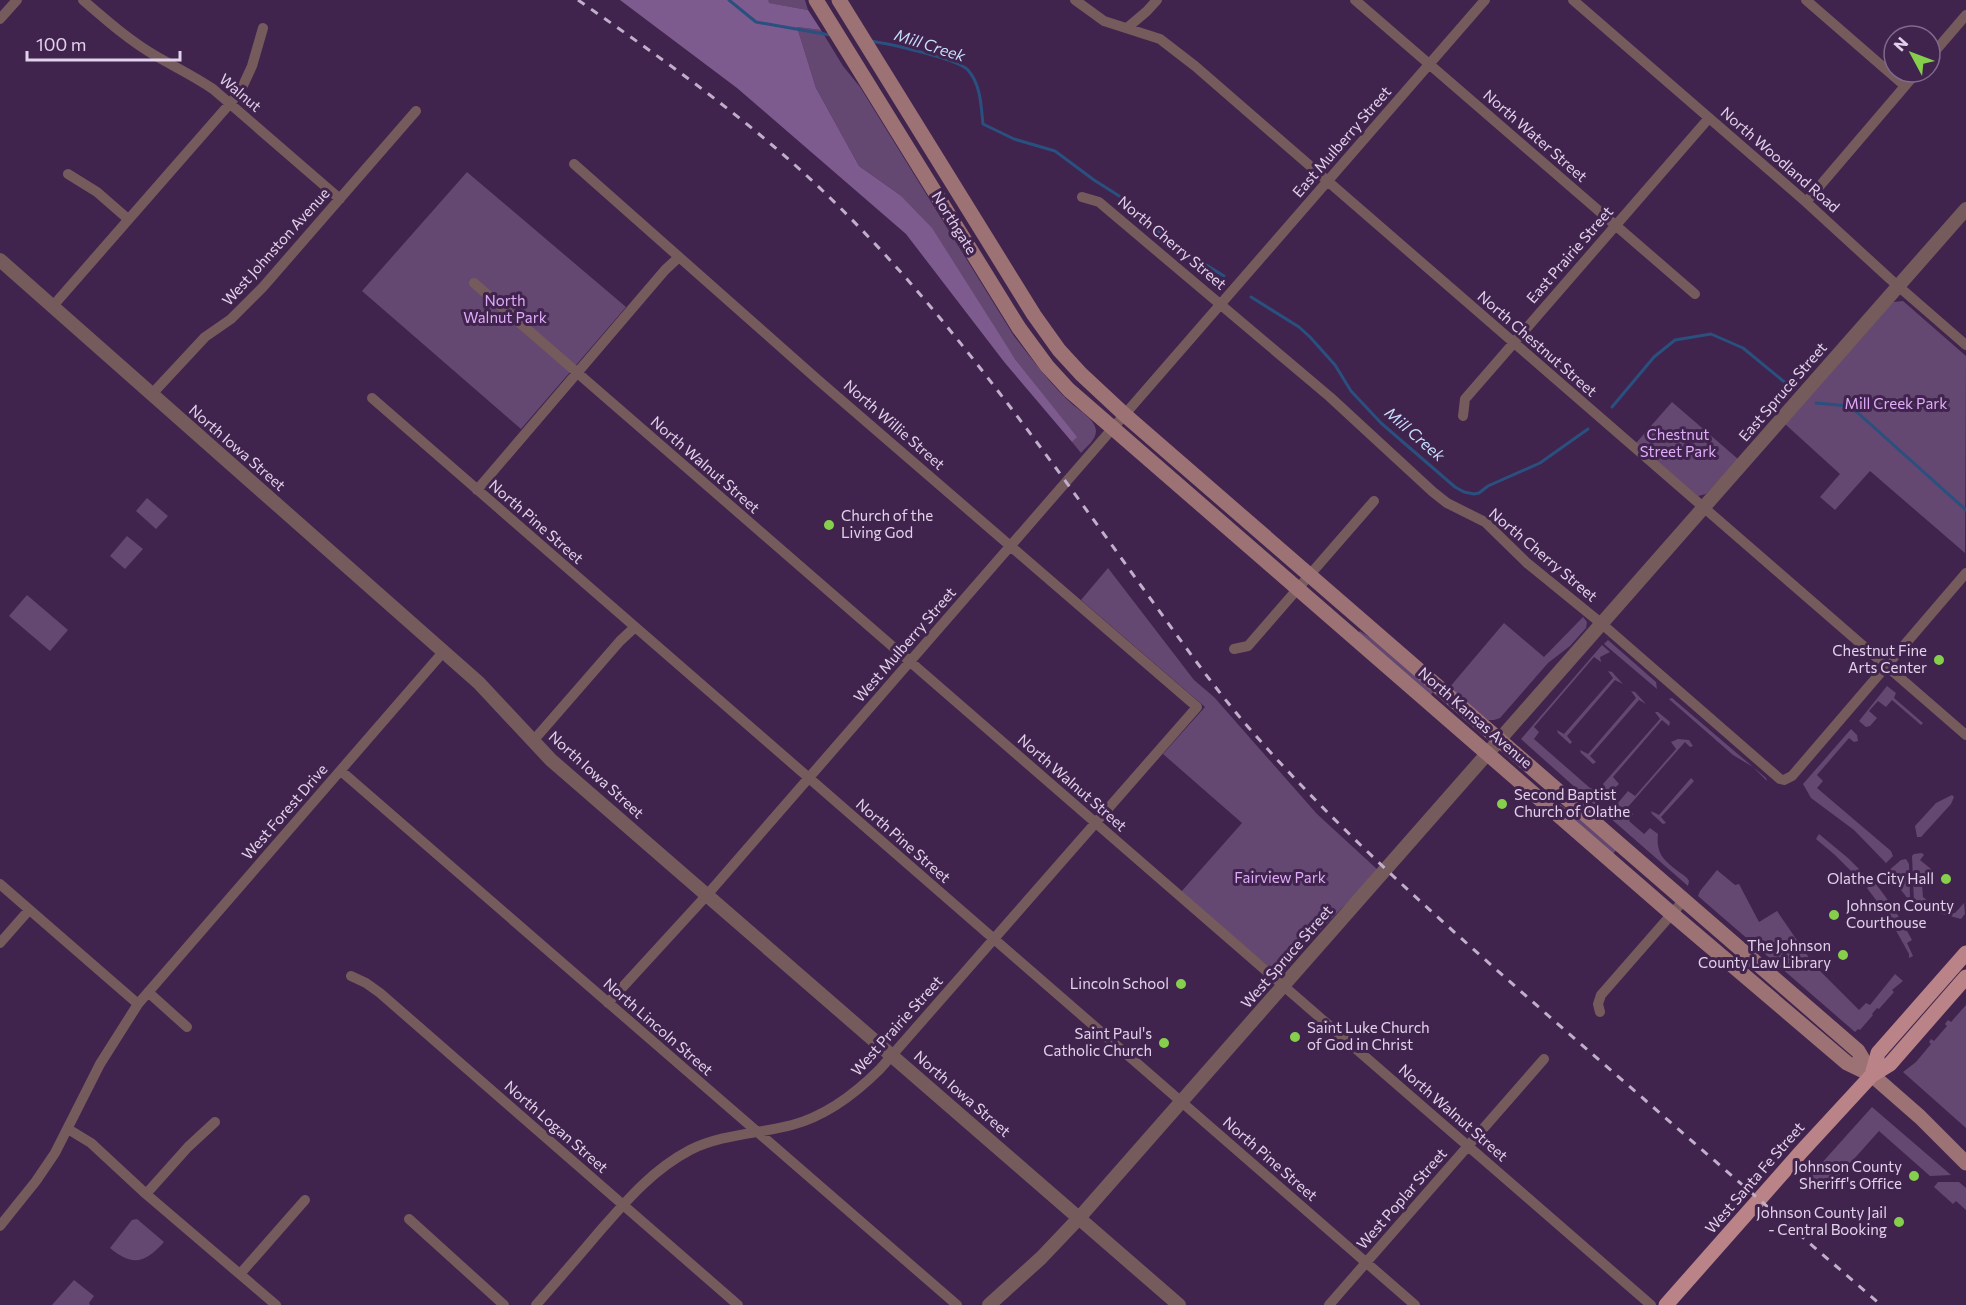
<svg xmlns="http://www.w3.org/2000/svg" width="1966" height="1305" font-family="Commissioner,sans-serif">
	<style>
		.green { fill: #644872 }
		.forest { fill: #7d5b8f }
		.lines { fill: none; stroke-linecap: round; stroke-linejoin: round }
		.stream { stroke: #29507f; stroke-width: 3 }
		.minor { stroke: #765b5d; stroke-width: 10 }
		.tertiary { stroke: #765b5d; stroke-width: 14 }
		.secondary { stroke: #9c7275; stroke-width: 15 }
		.primary { stroke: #b98387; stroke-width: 15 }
		.rail { stroke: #c1aecb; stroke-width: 3; stroke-dasharray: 8 8; stroke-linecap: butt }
		.poi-dot { fill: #85cf4c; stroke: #40244d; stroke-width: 2 }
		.labels { text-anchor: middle; stroke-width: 6; stroke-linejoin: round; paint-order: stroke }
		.street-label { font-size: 15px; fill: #e2d1eb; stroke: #40244d }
		.park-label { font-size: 15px; fill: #dfacf9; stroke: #40244d }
		.poi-label { font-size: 15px; fill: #e2d1eb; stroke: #40244d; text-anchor: end }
		.water-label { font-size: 16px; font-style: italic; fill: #c6ddfb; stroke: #40244d }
	</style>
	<rect width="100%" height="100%" fill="#40244d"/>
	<path class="green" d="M 768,0 L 805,0 L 808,10 L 768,3 Z
		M 797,27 L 821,30 L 843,66 L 860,87 L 1014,336 C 1032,359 1050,384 1072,404 C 1079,410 1096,420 1096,431 C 1096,440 1086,447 1081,453 L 1072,442 L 1076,437 L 1015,359 L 900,195 L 859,166 L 816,88 Z
		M 467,172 L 626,307 L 521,429 L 362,291 Z
		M 1903,301 L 1966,356 L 1965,553 L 1870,471 L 1835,510 L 1820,497 L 1840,474 L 1785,424 L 1893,302 Z
		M 1672,402 L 1738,459 L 1706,494 L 1698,496 L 1636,443 Z
		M 147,498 L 168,516 L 156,529 L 136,511 Z
		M 127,536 L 143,549 L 125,569 L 110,556 Z
		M 1108,568 L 1194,680 L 1214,697 L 1317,814 L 1379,871 L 1308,942 L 1284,970 L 1274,971 L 1181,892 L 1242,823 L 1163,754 L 1205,707 L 1081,600 Z
		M 27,595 L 68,630 L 50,651 L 9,616 Z
		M 1583,617 L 1587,622 L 1586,628 L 1570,646 L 1548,663 L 1500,718 L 1494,720 L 1488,720 L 1449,688 L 1504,623 L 1544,657 Z
		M 1360,631 L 1371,638 L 1433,692 L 1430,696 L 1356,635 Z
		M 1608,640 L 1656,682 L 1657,689 L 1604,644 Z
		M 1602,645 L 1610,652 L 1600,657 L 1601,662 L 1594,657 L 1534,727 L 1539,732 L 1534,739 L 1590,788 L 1596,790 L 1587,798 L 1521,739 Z
		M 1608,671 L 1612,672 L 1623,684 L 1615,680 L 1567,736 L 1572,742 L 1570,744 L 1558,733 L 1557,730 L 1564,734 L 1613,678 Z
		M 1887,686 L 1896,693 L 1894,698 L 1923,723 L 1921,725 L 1892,700 L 1886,707 L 1878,701 L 1869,711 L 1877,718 L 1870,726 L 1866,727 L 1859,721 Z
		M 1631,691 L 1635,692 L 1646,704 L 1639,700 L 1590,756 L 1596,762 L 1593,764 L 1581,753 L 1580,750 L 1588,754 L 1636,698 Z
		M 1672,698 L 1766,778 L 1767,781 L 1753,767 L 1733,755 L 1670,700 L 1669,699 Z
		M 1655,712 L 1658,712 L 1670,722 L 1669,726 L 1662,720 L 1613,777 L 1619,784 L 1596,806 L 1589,800 L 1605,787 L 1603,784 L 1660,719 Z
		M 1851,729 L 1857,735 L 1858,741 L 1854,742 L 1849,738 L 1817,775 L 1823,781 L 1817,788 L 1891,851 L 1893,856 L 1886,863 L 1854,830 L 1811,798 L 1803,784 Z
		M 1678,739 L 1689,740 L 1693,746 L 1690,747 L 1685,742 L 1627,808 L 1633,814 L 1629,821 L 1644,834 L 1650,828 L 1658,834 C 1655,859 1670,864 1687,878 L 1689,881 L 1688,886 L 1609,817 L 1612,810 L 1628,791 L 1635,796 L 1676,749 L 1671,742 Z
		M 1691,778 L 1694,781 L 1661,817 L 1666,823 L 1663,824 L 1652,814 L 1651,811 L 1659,815 Z
		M 1952,795 L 1954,797 L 1951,804 L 1921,837 L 1917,837 L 1915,826 L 1936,803 Z
		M 1556,802 L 1570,811 L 1616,850 L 1613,854 L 1553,805 Z
		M 1819,834 L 1848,858 L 1868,878 L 1863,883 L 1835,855 L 1816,839 Z
		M 1922,853 L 1924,855 L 1920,860 L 1931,869 L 1932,873 L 1922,884 L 1923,897 L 1943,914 L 1955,913 L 1964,903 L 1965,914 L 1961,919 L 1920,908 L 1914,902 L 1912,856 L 1914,854 Z
		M 1906,859 L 1909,864 L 1910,897 L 1908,899 L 1887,872 L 1901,860 Z
		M 1717,870 L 1735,885 L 1739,884 L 1759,922 L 1777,911 L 1814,965 L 1859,1010 L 1866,1003 L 1870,1005 L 1895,974 L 1903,981 L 1892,990 L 1894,992 L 1879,1009 L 1877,1008 L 1872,1014 L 1873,1015 L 1860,1030 L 1858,1029 L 1855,1032 L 1698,896 L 1700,891 Z
		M 1874,882 C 1889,900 1901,919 1912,940 L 1907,943 L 1913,956 L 1909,958 L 1909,954 L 1888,916 L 1867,888 Z
		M 1966,1005 L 1966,1128 L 1903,1072 L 1916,1062 L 1931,1044 L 1929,1042 L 1931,1039 L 1934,1041 L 1947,1026 L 1945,1024 L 1948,1020 L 1951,1022 Z
		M 1872,1107 L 1951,1175 L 1930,1176 L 1879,1131 L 1828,1188 L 1819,1180 L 1810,1189 L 1803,1184 Z
		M 1938,1182 L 1959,1182 L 1966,1188 L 1966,1210 L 1956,1201 L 1953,1204 L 1934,1187 Z
		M 137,1219 L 164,1242 C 145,1263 133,1267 110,1248 L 132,1220 Z
		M 74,1280 L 94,1296 L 89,1303 L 90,1305 L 52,1305 Z"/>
	<path class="forest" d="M 620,0 L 768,0 L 769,3 L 808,10 L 821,30 L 797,27 L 816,88 L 859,166 L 900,195 L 932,228 L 1015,359 L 1077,437 L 1072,442 L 1005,363 L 906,234 L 737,88 Z"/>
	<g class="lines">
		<path class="stream" d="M 729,0 L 756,22 L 830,35
			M 869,41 C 887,43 958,59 968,70 C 981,85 981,106 983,124 L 1014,139 L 1055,151 L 1094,180 L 1127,201 L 1169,242 L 1224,276
			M 1251,297 L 1299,327 L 1310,337 L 1335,365 L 1351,391 L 1381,423 L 1455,487 L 1464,492 L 1474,494 L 1479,493 L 1488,486 L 1540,463 L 1588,429
			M 1816,403 L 1848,406 L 1858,413 L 1966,510
			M 1612,407 L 1654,357 L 1675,340 L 1711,334 L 1743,348 L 1788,385"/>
		<path class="minor" d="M 83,0 C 106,20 130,41 156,56 C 175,67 194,76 213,89 L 340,199
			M 1075,0 L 1104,21 L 1160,39 L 1195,66 L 1966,735
			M 1355,0 L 1695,294
			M 1573,0 L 1806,202 L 1890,279 L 1966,345
			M 1806,0 L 1905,86
			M 0,19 L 17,0
			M 1127,28 L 1147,11 L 1157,0
			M 1930,57 L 1966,15
			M 68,174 L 97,192 L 128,219
			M 1082,197 L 1099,202 L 1330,397 L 1433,492 L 1447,503 L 1485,522 L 1527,563 L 1602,624 L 1780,779 L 1784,780 L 1792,776 L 1966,573
			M 1806,202 L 1917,72
			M 474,283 L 1651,1305
			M 52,307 L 240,92 L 252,66 L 263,28
			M 151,395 L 205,337 L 231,319 L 263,287 L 416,111
			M 372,398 L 1415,1305
			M 1463,416 L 1465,399 L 1709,118
			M 477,490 L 665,270 L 679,257
			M 1234,649 L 1248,646 L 1374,501
			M 533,741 L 620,641 L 634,628
			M 341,771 L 957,1305
			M 0,884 L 138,1004
			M 0,943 L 29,910
			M 351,976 L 366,983 L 380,993 L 738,1305
			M 148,992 L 187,1027
			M 608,1003 L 707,895 L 1485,0
			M 1600,1012 L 1598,1004 L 1601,995 L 1684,900
			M 68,1129 L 91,1143 L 146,1194 L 276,1305
			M 146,1194 L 188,1147 L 215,1122
			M 409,1219 L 504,1305
			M 0,1226 L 36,1181 L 55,1153 L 100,1064 L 138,1004 L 444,651
			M 240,1274 L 305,1200
			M 536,1305 C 557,1281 578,1257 599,1232 C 626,1201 652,1170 690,1150 C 722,1134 758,1134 792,1125 C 826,1116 855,1094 880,1069 L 1197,707 L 818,380 L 574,164
			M 1329,1305 L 1544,1059"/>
		<path class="tertiary" d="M 0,260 L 479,683 L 551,760 L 1179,1305
			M 989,1305 L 1041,1258 L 1079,1218 L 1966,209"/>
		<path class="secondary" d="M 816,0 L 1019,328 L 1047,366 L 1069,390 L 1672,914 L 1847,1063 L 1872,1075 L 1920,1117 L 1966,1163
			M 839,0 L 1034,315 L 1059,350 L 1081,374 L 1125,415 L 1858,1051 L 1872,1075"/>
		<path class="primary" d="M 1872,1075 L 1878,1053 L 1966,953
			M 1666,1305 L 1801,1152 L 1872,1075 L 1890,1064 L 1966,977"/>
		<path class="rail" d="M 578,0 C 644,46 711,93 772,145 C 831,195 885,252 935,312 C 1008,400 1075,494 1142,587 C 1177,635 1210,683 1249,728 C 1341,834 1446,925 1551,1018 C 1661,1114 1771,1210 1881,1305"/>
	</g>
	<g class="poi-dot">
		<circle cx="829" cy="525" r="6"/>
		<circle cx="1939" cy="660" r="6"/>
		<circle cx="1502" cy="804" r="6"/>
		<circle cx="1946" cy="879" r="6"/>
		<circle cx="1834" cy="915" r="6"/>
		<circle cx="1843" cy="955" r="6"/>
		<circle cx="1181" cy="984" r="6"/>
		<circle cx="1295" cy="1037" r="6"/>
		<circle cx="1164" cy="1043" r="6"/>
		<circle cx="1914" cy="1176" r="6"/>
		<circle cx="1899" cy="1222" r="6"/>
	</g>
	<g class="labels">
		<g class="street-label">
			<text transform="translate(240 93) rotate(40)" y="5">Walnut</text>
			<text transform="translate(1535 136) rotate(41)" y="5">North Water Street</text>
			<text transform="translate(1342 142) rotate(-49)" y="5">East Mulberry Street</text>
			<text transform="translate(1780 160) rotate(41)" y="5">North Woodland Road</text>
			<text transform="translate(954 223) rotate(58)" y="5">Northgate</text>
			<text transform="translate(1172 243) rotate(40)" y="5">North Cherry Street</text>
			<text transform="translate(276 247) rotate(-48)" y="5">West Johnston Avenue</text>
			<text transform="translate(1570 255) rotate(-49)" y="5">East Prairie Street</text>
			<text transform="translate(1537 344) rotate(41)" y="5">North Chestnut Street</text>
			<text transform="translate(1783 392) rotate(-49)" y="5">East Spruce Street</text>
			<text transform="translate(894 425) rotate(41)" y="5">North Willie Street</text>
			<text transform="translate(237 448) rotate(41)" y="5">North Iowa Street</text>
			<text transform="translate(705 465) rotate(41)" y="5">North Walnut Street</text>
			<text transform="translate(536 522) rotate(41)" y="5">North Pine Street</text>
			<text transform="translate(1543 555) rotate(40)" y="5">North Cherry Street</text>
			<text transform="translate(905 645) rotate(-49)" y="5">West Mulberry Street</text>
			<text transform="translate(1475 718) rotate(41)" y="5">North Kansas Avenue</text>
			<text transform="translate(596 775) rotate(42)" y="5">North Iowa Street</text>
			<text transform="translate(1072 783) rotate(41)" y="5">North Walnut Street</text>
			<text transform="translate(285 812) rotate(-49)" y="5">West Forest Drive</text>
			<text transform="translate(903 841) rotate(41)" y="5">North Pine Street</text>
			<text transform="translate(1287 957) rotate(-49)" y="5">West Spruce Street</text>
			<text transform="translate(897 1026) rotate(-48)" y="5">West Prairie Street</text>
			<text transform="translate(658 1027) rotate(41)" y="5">North Lincoln Street</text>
			<text transform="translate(962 1094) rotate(41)" y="5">North Iowa Street</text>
			<text transform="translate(1453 1113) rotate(41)" y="5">North Walnut Street</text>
			<text transform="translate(556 1127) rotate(41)" y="5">North Logan Street</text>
			<text transform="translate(1270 1159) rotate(41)" y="5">North Pine Street</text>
			<text transform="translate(1755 1178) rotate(-49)" y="5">West Santa Fe Street</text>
			<text transform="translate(1402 1199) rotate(-49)" y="5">West Poplar Street</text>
		</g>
		<g class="park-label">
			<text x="505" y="306">North<tspan x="505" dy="17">Walnut Park</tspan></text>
			<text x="1896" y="409">Mill Creek Park</text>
			<text x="1678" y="440">Chestnut<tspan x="1678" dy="17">Street Park</tspan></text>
			<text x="1280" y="883">Fairview Park</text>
		</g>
		<g class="poi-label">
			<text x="841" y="521" text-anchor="start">Church of the<tspan x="841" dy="17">Living God</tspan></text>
			<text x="1927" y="656">Chestnut Fine<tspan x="1927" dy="17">Arts Center</tspan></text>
			<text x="1514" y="800" text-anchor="start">Second Baptist<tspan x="1514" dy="17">Church of Olathe</tspan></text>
			<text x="1934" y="884">Olathe City Hall</text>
			<text x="1846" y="911" text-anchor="start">Johnson County<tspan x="1846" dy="17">Courthouse</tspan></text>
			<text x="1831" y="951">The Johnson<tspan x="1831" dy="17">County Law Library</tspan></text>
			<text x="1169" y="989">Lincoln School</text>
			<text x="1307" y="1033" text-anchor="start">Saint Luke Church<tspan x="1307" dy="17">of God in Christ</tspan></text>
			<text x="1152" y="1039">Saint Paul's<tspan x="1152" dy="17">Catholic Church</tspan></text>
			<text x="1902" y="1172">Johnson County<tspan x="1902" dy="17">Sheriff's Office</tspan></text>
			<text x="1887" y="1218">Johnson County Jail<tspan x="1887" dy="17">- Central Booking</tspan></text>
		</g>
		<g class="water-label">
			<text transform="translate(930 45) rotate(18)" y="6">Mill Creek</text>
			<text transform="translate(1415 434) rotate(41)" y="6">Mill Creek</text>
		</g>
	</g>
	<g transform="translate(1912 54) rotate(311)"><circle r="28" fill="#40244d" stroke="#81698c" stroke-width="1.5"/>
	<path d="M0-4.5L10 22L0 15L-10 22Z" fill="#85cf4c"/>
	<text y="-9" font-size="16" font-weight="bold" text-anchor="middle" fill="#e2d1eb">N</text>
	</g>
	<path d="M27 51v9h153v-9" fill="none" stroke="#e2d1eb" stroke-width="3"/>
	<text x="36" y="51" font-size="18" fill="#e2d1eb" stroke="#40244d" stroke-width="4.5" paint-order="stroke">100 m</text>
</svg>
